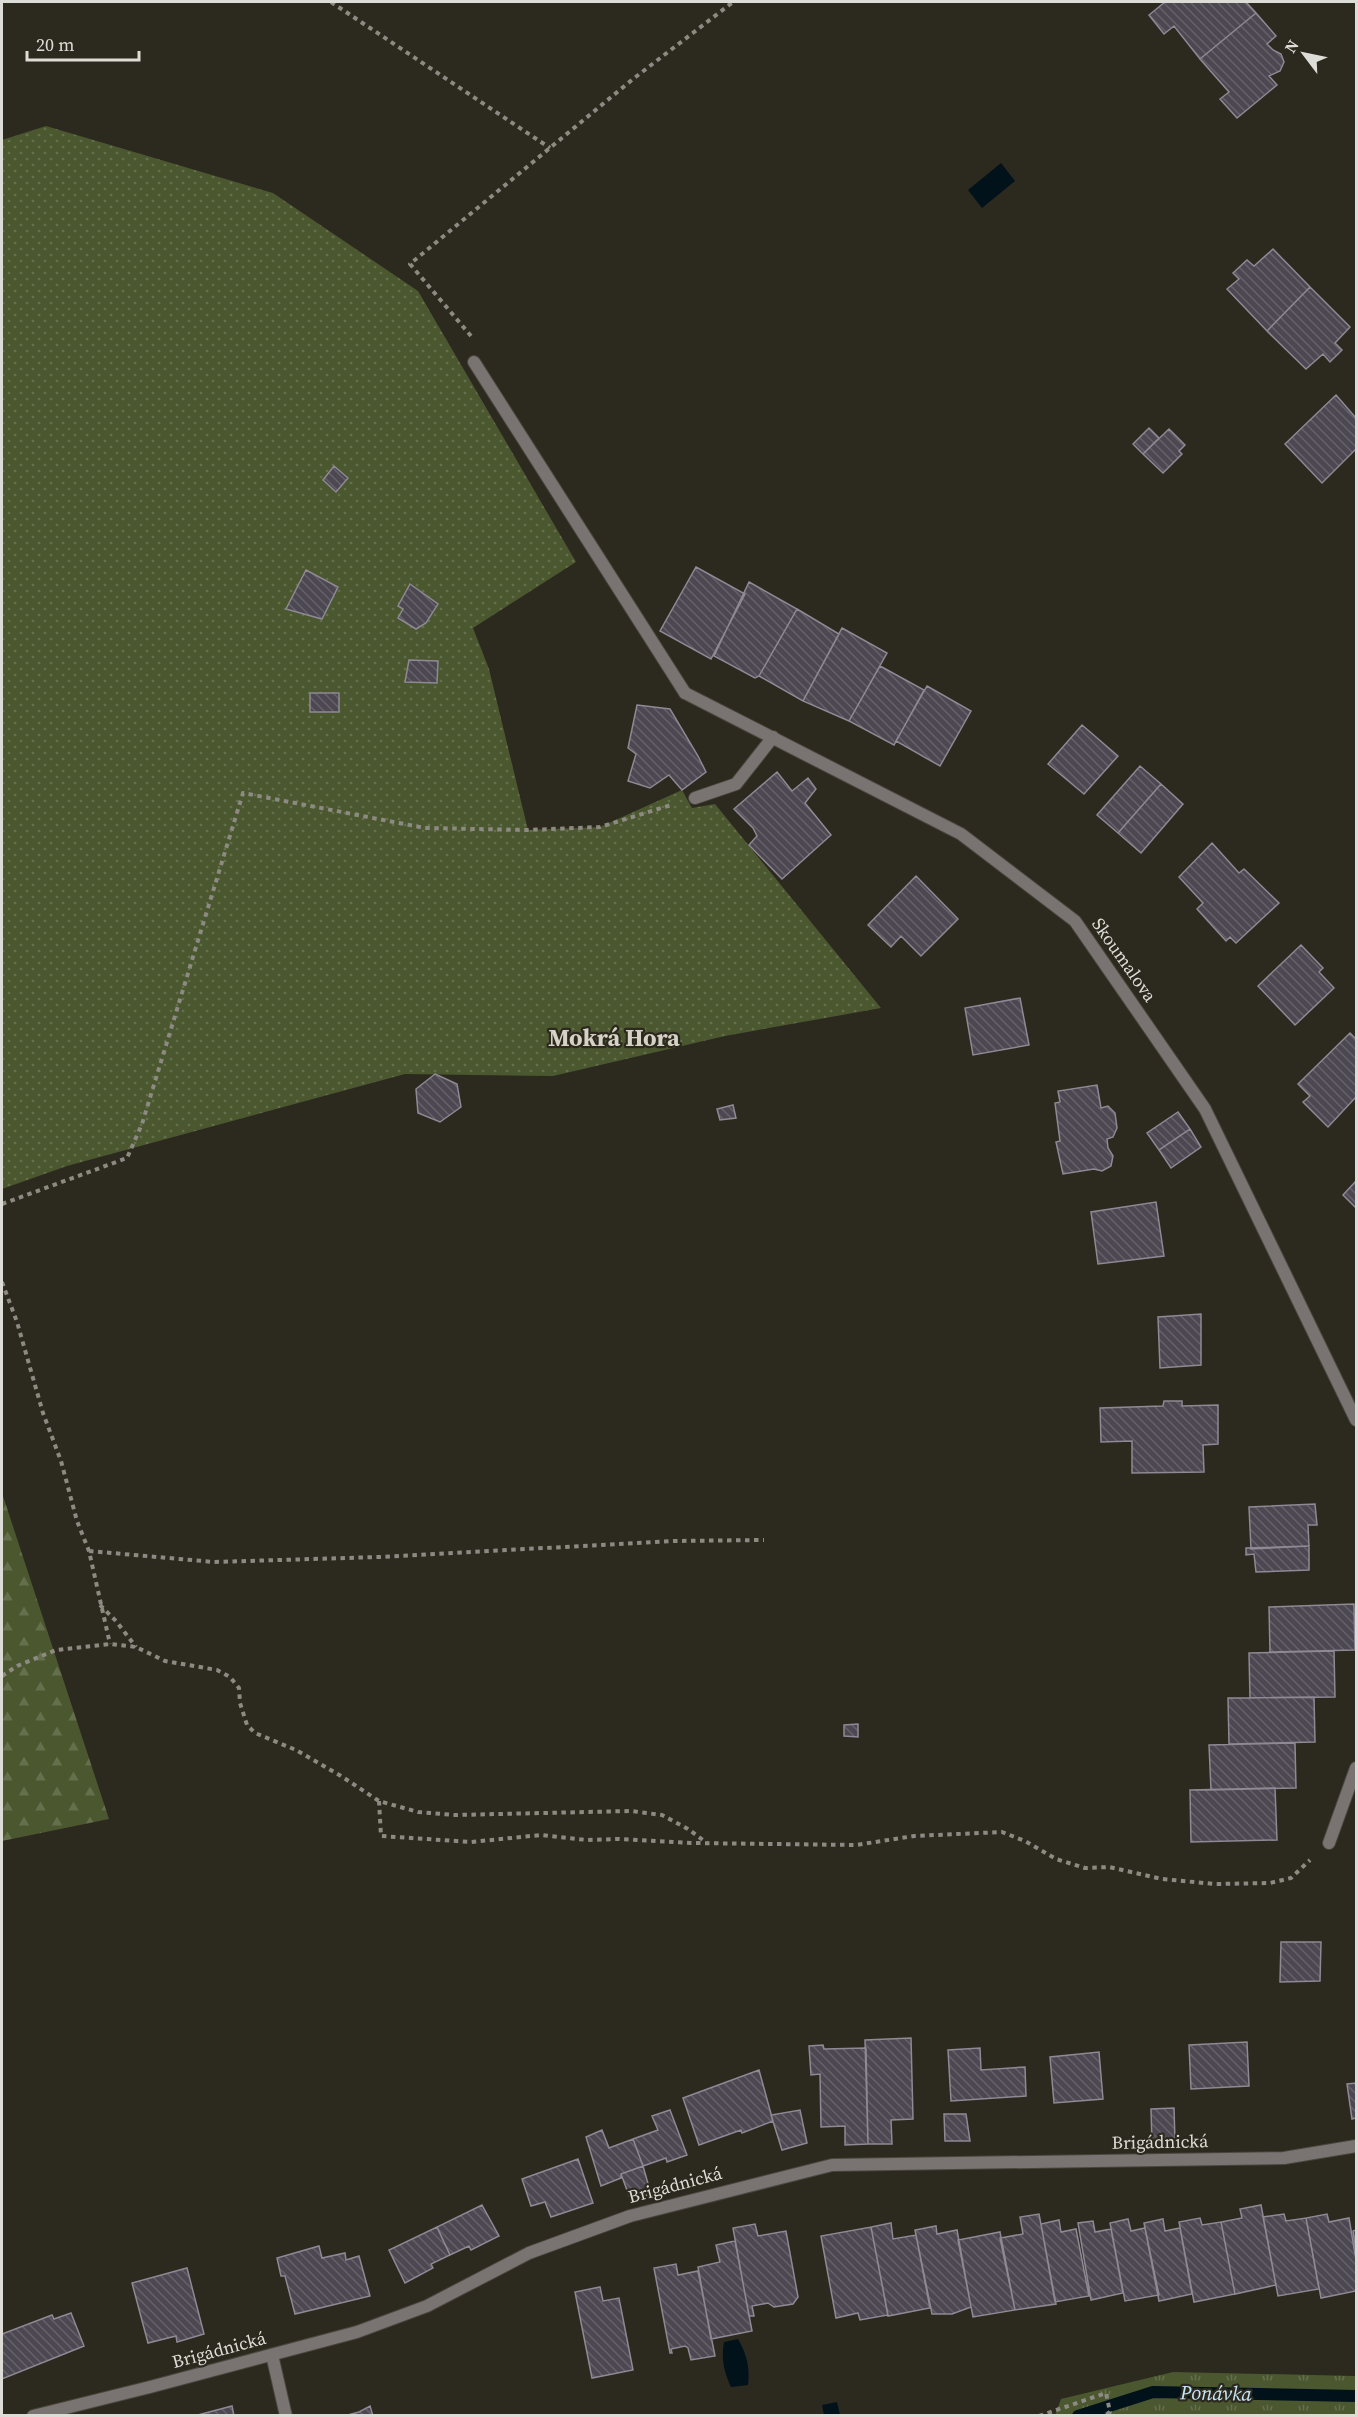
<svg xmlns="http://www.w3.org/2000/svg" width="1358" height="2417" font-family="'Source Serif 4',serif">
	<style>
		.grass { fill: url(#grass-tufts) }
		.forest { fill: url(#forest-firs) }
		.park { fill: url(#park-dots) }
		.water { fill: #02121b }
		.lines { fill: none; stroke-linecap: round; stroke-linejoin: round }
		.stream { stroke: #02121b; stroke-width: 12 }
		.building { fill: url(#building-back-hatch); stroke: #8e8994; stroke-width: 1.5 }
		.service-casing { stroke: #48463c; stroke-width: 14 }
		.minor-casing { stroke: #48463c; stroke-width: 14 }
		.path { stroke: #8d8a83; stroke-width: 4; stroke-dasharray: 4.5 4.5; stroke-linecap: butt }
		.service { stroke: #797371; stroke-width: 12 }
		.minor { stroke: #797371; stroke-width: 12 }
		.labels { text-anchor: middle; stroke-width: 4.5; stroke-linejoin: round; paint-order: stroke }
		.street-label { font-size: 18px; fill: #dedcd6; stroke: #2c291f }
		.water-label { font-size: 20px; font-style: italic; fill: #c6e8f9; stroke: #2c291f }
		.district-label { font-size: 24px; font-weight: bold; fill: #d6d2c5; stroke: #2c291f }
	</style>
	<defs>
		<pattern id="grass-tufts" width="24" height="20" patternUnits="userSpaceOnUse" patternTransform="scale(1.5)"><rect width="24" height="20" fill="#4a572f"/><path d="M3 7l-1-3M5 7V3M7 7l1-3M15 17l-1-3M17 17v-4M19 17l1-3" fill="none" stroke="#646f4c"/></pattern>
		<pattern id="forest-firs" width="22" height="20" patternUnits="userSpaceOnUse" patternTransform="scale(1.5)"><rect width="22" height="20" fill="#4a572f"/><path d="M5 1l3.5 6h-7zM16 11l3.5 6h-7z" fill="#646f4c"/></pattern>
		<pattern id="park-dots" width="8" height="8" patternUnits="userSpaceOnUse" patternTransform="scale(1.5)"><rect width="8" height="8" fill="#4a572f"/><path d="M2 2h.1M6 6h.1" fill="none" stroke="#646f4c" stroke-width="1.8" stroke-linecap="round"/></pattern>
		<pattern id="building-back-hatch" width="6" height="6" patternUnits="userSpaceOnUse" patternTransform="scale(1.5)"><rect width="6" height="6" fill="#4c4751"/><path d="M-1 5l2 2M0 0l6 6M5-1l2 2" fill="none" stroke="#656169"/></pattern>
	</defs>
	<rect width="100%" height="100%" fill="#2c291f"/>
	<path class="grass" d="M 1173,2372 L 1356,2376 L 1356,2415 L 1055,2415 L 1061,2399 Z"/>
	<path class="forest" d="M 2,1493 L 109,1819 L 2,1841 Z"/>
	<path class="park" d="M 46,126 L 273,193 L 418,291 L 576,562 L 473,628 L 489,669 L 528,830 L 600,827 L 682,790 L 692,808 L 715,804 L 881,1008 L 725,1036 L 553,1076 L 405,1074 L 67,1166 L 2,1189 L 2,140 Z"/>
	<path class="water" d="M 1001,163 L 1015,181 L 982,208 L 968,190 Z
		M 738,2339 C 747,2355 750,2367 748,2385 L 731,2387 C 724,2372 721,2358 724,2342 Z
		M 837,2402 L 840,2415 L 824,2415 L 822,2405 Z"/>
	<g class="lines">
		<path class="stream" d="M 1078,2416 L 1153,2392 L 1356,2396"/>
	</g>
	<path class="building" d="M 1165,2 L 1246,2 L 1256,13 L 1200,59 L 1174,26 L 1164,34 L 1149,15 Z
		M 1256,13 L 1276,36 L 1267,44 L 1273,50 L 1281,54 L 1284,62 L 1280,71 L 1269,76 L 1277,85 L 1237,118 L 1220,99 L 1229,92 L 1200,59 Z
		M 1273,249 L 1310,287 L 1267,331 L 1227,289 L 1239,279 L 1233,273 L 1247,260 L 1254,266 Z
		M 1310,287 L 1350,327 L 1335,343 L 1342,350 L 1330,362 L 1323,354 L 1306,369 L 1267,331 Z
		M 1336,395 L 1356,418 L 1356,449 L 1322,483 L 1285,444 Z
		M 1149,428 L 1159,438 L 1143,454 L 1133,444 Z
		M 1169,429 L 1185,445 L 1179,451 L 1182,454 L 1163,473 L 1143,454 Z
		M 334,466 L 348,478 L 336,492 L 323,480 Z
		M 696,567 L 745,594 L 711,659 L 660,631 Z
		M 306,570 L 338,587 L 322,619 L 286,609 Z
		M 749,582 L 797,609 L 759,676 L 755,678 L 714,656 Z
		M 410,584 L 438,604 L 426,623 L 416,629 L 398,618 L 403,609 L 398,606 Z
		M 797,609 L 839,634 L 803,701 L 759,676 Z
		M 842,628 L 887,653 L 849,721 L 803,701 Z
		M 409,660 L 438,661 L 437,683 L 405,682 Z
		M 880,666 L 924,690 L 894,745 L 849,721 Z
		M 927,686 L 971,711 L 940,766 L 896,741 Z
		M 310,693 L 339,693 L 339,712 L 310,712 Z
		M 637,705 L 670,709 L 698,756 L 706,772 L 682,790 L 669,775 L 650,788 L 628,781 L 636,754 L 628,748 Z
		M 1082,725 L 1118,756 L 1084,794 L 1048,764 Z
		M 1140,766 L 1161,784 L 1118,833 L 1097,815 Z
		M 777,772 L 792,791 L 808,778 L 816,789 L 805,803 L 831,835 L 782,879 L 749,845 L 757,836 L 753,828 L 734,809 Z
		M 1161,784 L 1183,804 L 1141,853 L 1118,833 Z
		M 1212,843 L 1239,873 L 1244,869 L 1279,903 L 1236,943 L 1230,937 L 1226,941 L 1197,909 L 1203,903 L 1179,877 Z
		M 916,876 L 958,919 L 921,956 L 901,936 L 891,947 L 868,925 Z
		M 1301,945 L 1323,968 L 1319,972 L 1334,988 L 1295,1025 L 1258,986 Z
		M 1020,998 L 1029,1045 L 973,1055 L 965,1008 Z
		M 1350,1033 L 1356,1039 L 1356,1097 L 1328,1127 L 1303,1102 L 1310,1096 L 1298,1084 Z
		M 435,1074 L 457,1084 L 461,1107 L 440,1122 L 418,1113 L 416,1089 Z
		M 1097,1085 L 1101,1108 L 1108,1106 L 1115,1113 L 1117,1128 L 1113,1137 L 1107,1139 L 1108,1148 L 1113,1156 L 1111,1166 L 1102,1171 L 1094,1169 L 1063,1174 L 1056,1142 L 1060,1141 L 1055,1103 L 1060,1102 L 1058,1091 Z
		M 733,1105 L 736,1118 L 720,1120 L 717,1109 Z
		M 1178,1112 L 1190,1129 L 1159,1150 L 1147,1133 Z
		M 1190,1129 L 1201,1147 L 1171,1168 L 1159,1150 Z
		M 1356,1181 L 1356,1208 L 1343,1195 Z
		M 1156,1202 L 1164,1256 L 1098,1264 L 1091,1212 Z
		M 1201,1314 L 1201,1365 L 1160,1368 L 1158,1317 Z
		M 1164,1401 L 1182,1401 L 1182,1406 L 1218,1405 L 1218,1444 L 1203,1445 L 1204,1472 L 1132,1473 L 1132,1441 L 1101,1442 L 1100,1408 L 1163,1406 Z
		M 1315,1504 L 1317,1525 L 1308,1525 L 1309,1546 L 1251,1549 L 1249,1507 Z
		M 1309,1546 L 1309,1570 L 1256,1572 L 1254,1554 L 1246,1555 L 1246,1548 Z
		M 1354,1604 L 1355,1650 L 1270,1652 L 1269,1607 Z
		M 1334,1651 L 1335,1697 L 1250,1698 L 1249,1653 Z
		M 1314,1697 L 1315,1742 L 1229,1744 L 1228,1698 Z
		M 858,1724 L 858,1737 L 844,1736 L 844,1725 Z
		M 1295,1743 L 1296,1788 L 1211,1790 L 1209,1745 Z
		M 1275,1788 L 1277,1840 L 1191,1842 L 1190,1790 Z
		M 1281,1942 L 1321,1942 L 1320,1981 L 1280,1982 Z
		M 911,2038 L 913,2119 L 891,2120 L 892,2144 L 868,2144 L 865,2040 Z
		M 1247,2042 L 1249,2086 L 1191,2089 L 1189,2045 Z
		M 823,2045 L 824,2049 L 866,2048 L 868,2144 L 845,2145 L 845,2126 L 821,2127 L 820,2074 L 811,2075 L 809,2046 Z
		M 980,2048 L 981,2070 L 1025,2067 L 1026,2096 L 951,2101 L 948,2050 Z
		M 1099,2052 L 1103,2099 L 1054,2103 L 1050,2057 Z
		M 759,2070 L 773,2121 L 742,2133 L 741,2130 L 699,2145 L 683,2098 Z
		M 1356,2083 L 1356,2118 L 1352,2119 L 1347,2084 Z
		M 1174,2108 L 1175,2142 L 1152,2144 L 1151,2109 Z
		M 670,2110 L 687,2155 L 667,2162 L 666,2158 L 643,2166 L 633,2139 L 658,2130 L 652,2116 Z
		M 800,2110 L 807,2143 L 782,2150 L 771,2115 Z
		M 944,2114 L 966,2114 L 970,2141 L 945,2141 Z
		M 602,2130 L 609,2148 L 633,2139 L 643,2166 L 621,2174 L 621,2178 L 601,2186 L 586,2137 Z
		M 578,2159 L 593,2203 L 551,2217 L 545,2202 L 531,2206 L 522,2179 Z
		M 643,2166 L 651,2194 L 631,2201 L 621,2174 Z
		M 482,2205 L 499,2236 L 471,2250 L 469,2246 L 450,2255 L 437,2227 Z
		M 1261,2205 L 1276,2285 L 1235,2294 L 1221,2222 L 1242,2218 L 1240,2209 Z
		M 1039,2214 L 1056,2304 L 1015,2310 L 1000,2238 L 1023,2234 L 1020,2217 Z
		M 1284,2214 L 1286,2221 L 1306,2218 L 1319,2289 L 1278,2296 L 1263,2217 Z
		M 1327,2214 L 1329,2222 L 1349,2218 L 1356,2260 L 1356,2291 L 1321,2298 L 1306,2218 Z
		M 1200,2218 L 1202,2225 L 1221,2222 L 1235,2294 L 1194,2302 L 1179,2222 Z
		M 1128,2219 L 1131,2231 L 1145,2228 L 1159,2295 L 1125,2301 L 1110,2223 Z
		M 1163,2219 L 1165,2231 L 1180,2228 L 1192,2294 L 1159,2301 L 1144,2223 Z
		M 1059,2220 L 1061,2232 L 1076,2229 L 1089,2296 L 1055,2302 L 1041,2224 Z
		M 1093,2221 L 1095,2232 L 1111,2229 L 1123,2293 L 1091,2300 L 1078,2223 Z
		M 891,2223 L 893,2239 L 916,2235 L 930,2308 L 888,2316 L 871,2227 Z
		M 755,2224 L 758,2236 L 786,2231 L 798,2297 L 793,2304 L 774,2307 L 768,2303 L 752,2306 L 754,2316 L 749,2316 L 733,2228 Z
		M 936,2226 L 937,2234 L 957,2230 L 971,2307 L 952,2314 L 932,2314 L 916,2235 L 915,2230 Z
		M 437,2227 L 450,2255 L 431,2264 L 433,2268 L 405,2283 L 389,2250 Z
		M 871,2227 L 888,2315 L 860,2320 L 858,2313 L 836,2318 L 821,2236 Z
		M 1356,2230 L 1356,2251 L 1353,2231 Z
		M 1000,2232 L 1015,2310 L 973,2317 L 958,2240 Z
		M 735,2241 L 752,2331 L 711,2339 L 698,2267 L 720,2262 L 716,2245 Z
		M 319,2246 L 322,2258 L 345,2253 L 346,2260 L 359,2256 L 370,2296 L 295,2314 L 285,2276 L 281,2276 L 277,2258 Z
		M 676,2264 L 678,2275 L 698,2271 L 715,2356 L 691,2360 L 688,2348 L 685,2346 L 671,2349 L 672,2353 L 670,2353 L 654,2268 Z
		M 187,2268 L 204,2334 L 177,2342 L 176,2336 L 148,2343 L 132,2283 Z
		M 600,2287 L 603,2301 L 619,2298 L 633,2370 L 592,2378 L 575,2292 Z
		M 71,2313 L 84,2346 L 2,2379 L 2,2334 L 52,2315 L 54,2319 Z
		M 232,2406 L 234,2416 L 194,2416 Z
		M 370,2406 L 373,2416 L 344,2416 L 359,2412 Z"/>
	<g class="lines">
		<defs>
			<path id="service" d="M 474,362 L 685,693
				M 695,798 L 736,784 L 773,737"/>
			<path id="minor" d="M 685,693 L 961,834 L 1075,921 L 1205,1109 L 1356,1420
				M 1329,1843 L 1356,1768
				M 272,2355 L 286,2416
				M 33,2416 L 150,2387 L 357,2332 L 427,2306 L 529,2253 L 630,2216 L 832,2165 L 1284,2158 L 1356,2146"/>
		</defs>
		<use href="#service" class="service-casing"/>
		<use href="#minor" class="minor-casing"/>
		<path class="path" d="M 331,2 L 550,148
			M 471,336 L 410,264 L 633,79 L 733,2
			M 2,1204 L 127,1158 L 142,1124 L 243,793 L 425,828 L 528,830 L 600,827 L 671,805
			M 2,1282 L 17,1322 L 43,1413 L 61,1461 L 77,1521 L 89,1551 L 110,1644
			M 89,1551 L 214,1562 L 379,1557 L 674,1541 L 764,1540
			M 100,1605 L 116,1621 L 136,1647
			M 2,1676 L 17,1666 L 56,1650 L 110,1644 L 136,1647 L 165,1661 L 217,1670 L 230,1677 L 239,1688 L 240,1703 L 247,1725 L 255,1733 L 296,1750 L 341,1776 L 379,1801 L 418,1812 L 455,1815 L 631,1811 L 662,1815 L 688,1829 L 707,1843
			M 379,1801 L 381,1836 L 471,1842 L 541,1835 L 587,1840 L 619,1839 L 691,1843 L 856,1845 L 914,1836 L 1002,1832 L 1025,1841 L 1056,1859 L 1085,1868 L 1109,1867 L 1162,1879 L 1215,1884 L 1270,1883 L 1291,1878 L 1310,1860
			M 1039,2416 L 1106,2393 L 1110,2412 L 1104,2416"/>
		<use href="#service" class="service"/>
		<use href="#minor" class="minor"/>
	</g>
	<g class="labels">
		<g class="street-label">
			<text transform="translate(1124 960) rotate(55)" y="6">Skoumalova</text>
			<text transform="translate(1160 2142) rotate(-1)" y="6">Brigádnická</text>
			<text transform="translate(675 2185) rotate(-15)" y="6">Brigádnická</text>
			<text transform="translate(219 2350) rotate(-15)" y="6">Brigádnická</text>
		</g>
		<g class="water-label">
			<text transform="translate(1216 2393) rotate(1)" y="7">Ponávka</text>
		</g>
		<g class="district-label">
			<text x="614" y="1046">Mokrá Hora</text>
		</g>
	</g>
	<rect width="1358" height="2417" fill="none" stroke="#dedcd6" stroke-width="6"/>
	<g transform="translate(1304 54) rotate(302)" stroke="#2c291f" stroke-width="4.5" paint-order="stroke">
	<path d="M0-4.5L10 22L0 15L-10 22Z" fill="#dedcd6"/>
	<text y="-9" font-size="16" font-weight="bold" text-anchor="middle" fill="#dedcd6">N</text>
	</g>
	<path d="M27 51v9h112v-9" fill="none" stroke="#dedcd6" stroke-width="3"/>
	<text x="36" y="51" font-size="18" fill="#dedcd6" stroke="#2c291f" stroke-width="4.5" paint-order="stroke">20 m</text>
</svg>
